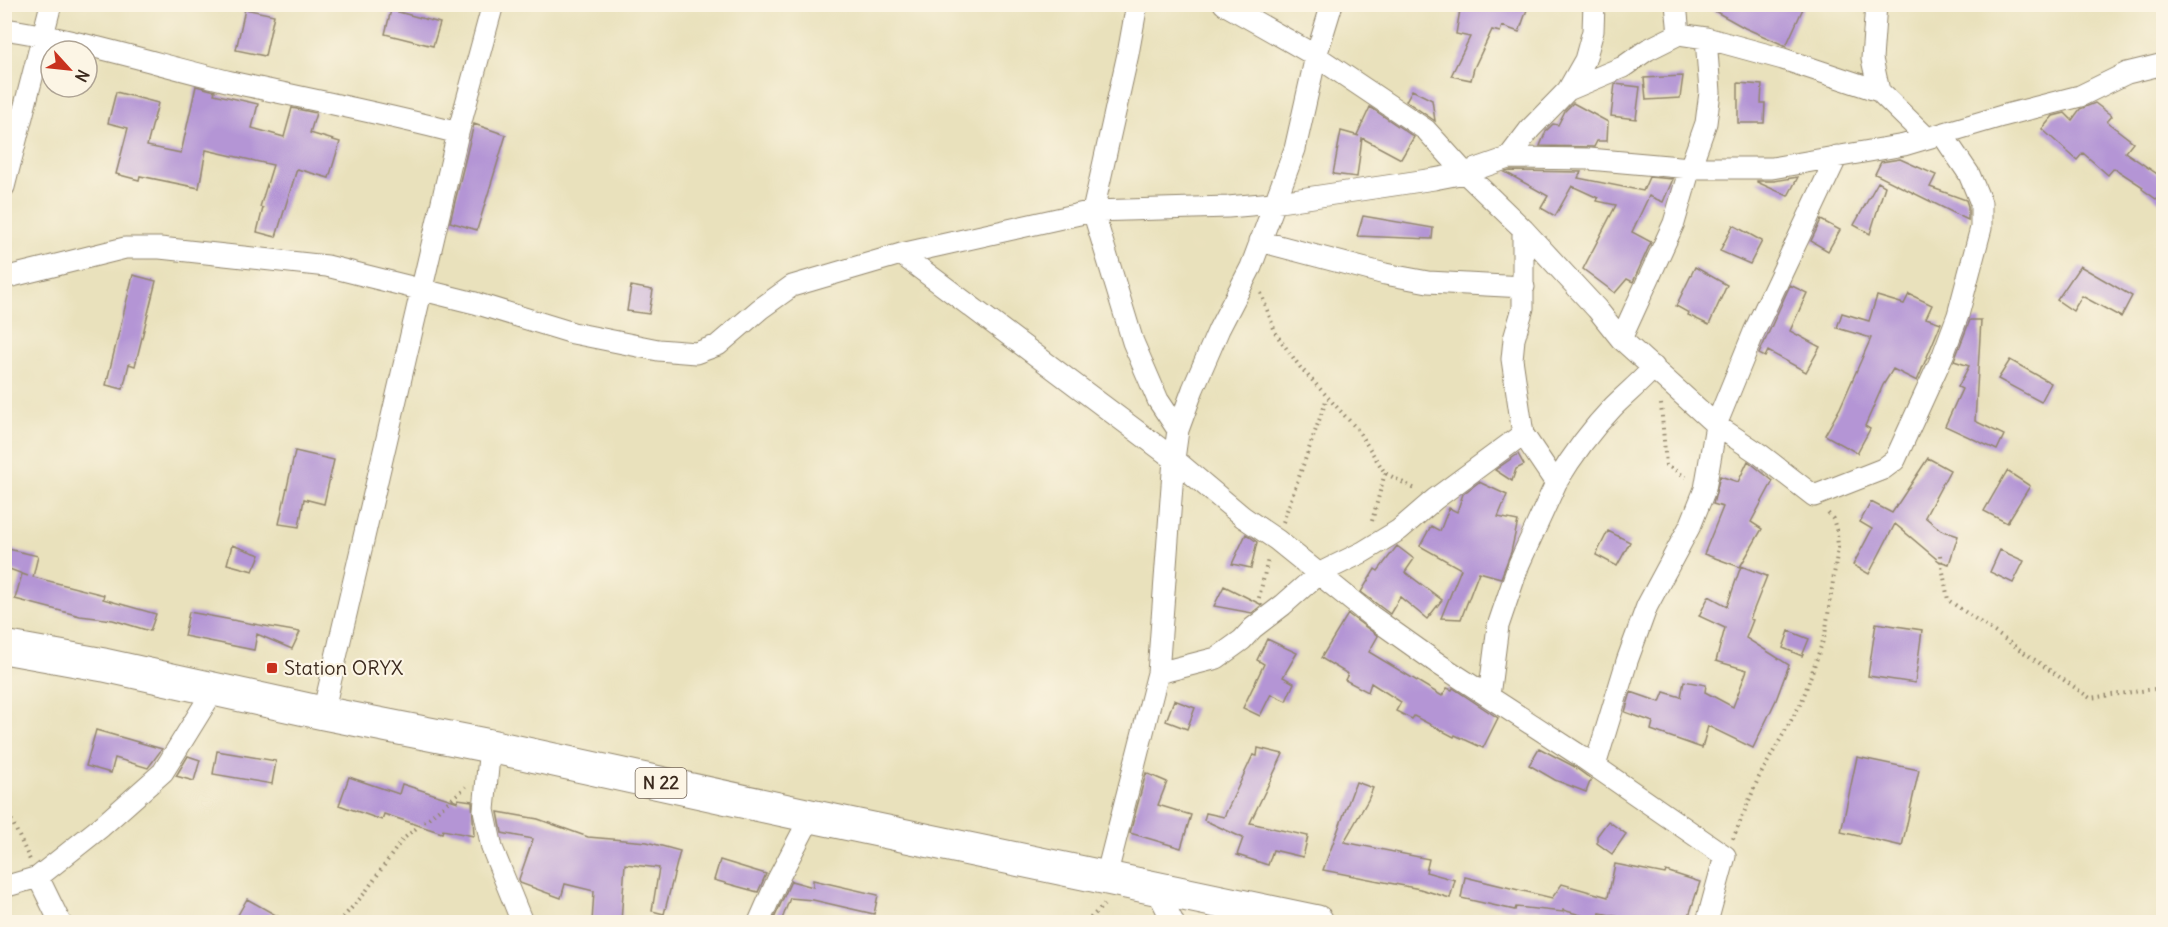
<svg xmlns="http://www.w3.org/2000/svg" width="2168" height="927" font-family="Delius,sans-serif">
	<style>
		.building { fill: #b495d5 }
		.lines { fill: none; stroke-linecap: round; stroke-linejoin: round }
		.street-casing { stroke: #92866d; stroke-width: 23 }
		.primary-casing { stroke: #92866d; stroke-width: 35 }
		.path { stroke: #92866d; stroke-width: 4; stroke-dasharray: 1.5 4.5; stroke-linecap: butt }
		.street { stroke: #fff; stroke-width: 21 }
		.primary { stroke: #fff; stroke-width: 33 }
		.poi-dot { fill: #c8321e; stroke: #fcf5e5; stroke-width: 2 }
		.labels { text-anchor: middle; stroke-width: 4.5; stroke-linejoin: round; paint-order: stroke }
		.shield { fill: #fcf5e5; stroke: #75675a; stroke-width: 1.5 }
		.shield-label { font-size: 18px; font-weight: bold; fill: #3b2a1e }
		.poi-label { font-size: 20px; fill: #3b2a1e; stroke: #fcf5e5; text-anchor: start }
	</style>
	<rect width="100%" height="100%" fill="#fcf5e5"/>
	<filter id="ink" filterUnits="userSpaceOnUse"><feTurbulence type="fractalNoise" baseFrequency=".0167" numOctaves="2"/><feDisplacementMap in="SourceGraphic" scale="12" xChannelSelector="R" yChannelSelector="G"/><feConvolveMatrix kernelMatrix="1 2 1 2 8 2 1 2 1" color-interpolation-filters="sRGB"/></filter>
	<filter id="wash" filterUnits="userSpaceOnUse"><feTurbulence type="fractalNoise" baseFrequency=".008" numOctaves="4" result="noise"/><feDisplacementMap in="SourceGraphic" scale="24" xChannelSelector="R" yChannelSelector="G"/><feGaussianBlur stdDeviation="1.35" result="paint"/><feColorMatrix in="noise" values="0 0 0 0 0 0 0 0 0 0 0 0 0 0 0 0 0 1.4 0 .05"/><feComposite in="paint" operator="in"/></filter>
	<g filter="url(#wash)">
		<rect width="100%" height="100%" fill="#e9e1bc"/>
		<g id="blocks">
			<path class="building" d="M 1461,4 L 1529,4 L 1519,32 L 1502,26 L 1500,32 L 1492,30 L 1474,68 L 1471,80 L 1451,76 L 1470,37 L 1456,34 Z
				M 1702,4 L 1805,4 L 1786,46 L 1745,28 Z
				M 245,9 L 274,15 L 265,56 L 236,50 Z
				M 391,10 L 440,23 L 433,46 L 385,34 Z
				M 1683,76 L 1680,98 L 1646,100 L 1644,78 Z
				M 1738,83 L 1762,85 L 1761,103 L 1765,103 L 1764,123 L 1738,123 Z
				M 1615,84 L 1640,87 L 1636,119 L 1611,116 Z
				M 196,86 L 215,91 L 214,94 L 258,104 L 252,128 L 284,137 L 292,108 L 316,113 L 310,133 L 340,142 L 329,178 L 297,169 L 276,237 L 257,232 L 263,208 L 260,207 L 273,165 L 206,150 L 199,188 L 140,176 L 139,180 L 116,174 L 128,128 L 108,123 L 116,92 L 158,103 L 147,146 L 181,153 Z
				M 1412,90 L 1432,100 L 1435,121 L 1406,101 Z
				M 1573,103 L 1608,122 L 1607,141 L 1597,141 L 1594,147 L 1540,146 L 1546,131 L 1553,124 L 1558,125 L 1565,111 Z
				M 2095,103 L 2112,116 L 2107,122 L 2133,142 L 2125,152 L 2163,178 L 2163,204 L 2142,189 L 2143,187 L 2114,168 L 2108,175 L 2083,153 L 2077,160 L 2042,129 L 2053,116 L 2065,113 L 2072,120 L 2080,109 Z
				M 1370,107 L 1414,137 L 1401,159 L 1362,138 L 1357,177 L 1333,174 L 1341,131 L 1359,136 L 1357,135 Z
				M 474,124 L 506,135 L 477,230 L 450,222 Z
				M 1900,159 L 1936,175 L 1930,187 L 1966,200 L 1968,206 L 1968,220 L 1875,174 L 1881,162 Z
				M 1510,171 L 1581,172 L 1578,178 L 1643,191 L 1649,177 L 1673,179 L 1663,202 L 1649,196 L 1632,232 L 1651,242 L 1633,282 L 1627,279 L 1615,293 L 1583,269 L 1616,205 L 1597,201 L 1598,198 L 1572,186 L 1555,216 L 1541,208 L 1548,196 L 1505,172 Z
				M 1798,177 L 1788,196 L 1757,182 L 1757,181 L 1774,181 Z
				M 1878,182 L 1885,186 L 1870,234 L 1854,225 Z
				M 1363,216 L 1433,228 L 1432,239 L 1357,236 Z
				M 1821,220 L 1840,230 L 1828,251 L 1811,241 Z
				M 1733,225 L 1762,241 L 1750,264 L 1720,251 Z
				M 2080,266 L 2132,296 L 2121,317 L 2082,296 L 2073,311 L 2057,300 Z
				M 1695,267 L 1727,285 L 1709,325 L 1688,315 L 1689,313 L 1676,306 Z
				M 133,275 L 156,281 L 135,366 L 129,364 L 123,389 L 106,385 Z
				M 1790,285 L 1807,293 L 1790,331 L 1820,347 L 1806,372 L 1768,351 L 1765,357 L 1759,354 Z
				M 631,286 L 653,290 L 649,314 L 627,311 Z
				M 1909,294 L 1932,305 L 1926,318 L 1941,323 L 1917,381 L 1893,369 L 1883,385 L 1865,426 L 1870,429 L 1857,453 L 1825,435 L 1840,408 L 1871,338 L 1837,328 L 1842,313 L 1869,321 L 1877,296 L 1904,304 Z
				M 1970,320 L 1981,320 L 1975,421 L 2004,435 L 1997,450 L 1945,426 L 1962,389 L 1958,387 L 1969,366 L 1954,361 Z
				M 2010,360 L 2051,383 L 2041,402 L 1998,379 Z
				M 295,451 L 334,460 L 324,504 L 304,499 L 299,527 L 279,524 Z
				M 1518,454 L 1524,465 L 1516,469 L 1512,481 L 1495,470 Z
				M 1928,458 L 1950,470 L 1925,517 L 1941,530 L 1958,536 L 1949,564 L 1939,561 L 1895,524 L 1869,574 L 1853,565 L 1872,529 L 1860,522 L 1871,502 L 1892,513 Z
				M 1748,461 L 1773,481 L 1751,522 L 1762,529 L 1740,567 L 1704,554 L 1723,507 L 1713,504 L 1720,476 L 1738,482 Z
				M 2007,471 L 2030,486 L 2007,523 L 1984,511 Z
				M 1479,482 L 1507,495 L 1498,517 L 1518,521 L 1511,552 L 1501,578 L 1479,572 L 1461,619 L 1441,618 L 1461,569 L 1420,546 L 1431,526 L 1440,531 L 1449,508 L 1457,512 L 1463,494 Z
				M 1608,531 L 1630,542 L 1617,566 L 1596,555 Z
				M 1246,534 L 1257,542 L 1251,568 L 1232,564 Z
				M 232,545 L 260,555 L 253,571 L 227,564 Z
				M 1397,546 L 1414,559 L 1405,572 L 1442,600 L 1427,619 L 1400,597 L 1390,614 L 1361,592 L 1375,569 L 1378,571 Z
				M 4,548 L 38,556 L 33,577 L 104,595 L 103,599 L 156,614 L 150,631 L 113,620 L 80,616 L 15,599 L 22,574 L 28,576 L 4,567 Z
				M 2000,550 L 2024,561 L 2013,583 L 1990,572 Z
				M 1741,566 L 1767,576 L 1750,619 L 1753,620 L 1746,638 L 1789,665 L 1776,700 L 1753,748 L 1708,726 L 1702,748 L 1651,730 L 1653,722 L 1625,712 L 1631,692 L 1660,702 L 1664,692 L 1681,697 L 1684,681 L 1706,685 L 1705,692 L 1733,707 L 1747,670 L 1716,661 L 1725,628 L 1699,616 L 1709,596 L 1727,606 Z
				M 1224,586 L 1262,605 L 1252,613 L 1214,606 Z
				M 189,612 L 259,625 L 300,632 L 292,649 L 257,634 L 254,650 L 184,636 Z
				M 1348,614 L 1378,636 L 1369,652 L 1442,696 L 1447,688 L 1452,690 L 1453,688 L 1498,718 L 1483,748 L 1455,735 L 1454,737 L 1414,716 L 1412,719 L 1396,711 L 1401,702 L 1371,683 L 1368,692 L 1345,680 L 1348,674 L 1321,658 Z
				M 1876,623 L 1922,630 L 1915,683 L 1868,676 Z
				M 1789,631 L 1809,639 L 1802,656 L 1783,648 Z
				M 1267,639 L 1297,653 L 1283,677 L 1294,683 L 1286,701 L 1271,694 L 1260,716 L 1243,708 L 1264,664 L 1257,660 Z
				M 1174,700 L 1195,708 L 1187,729 L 1166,721 Z
				M 96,730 L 162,749 L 148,768 L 115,758 L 111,773 L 86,766 Z
				M 1258,748 L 1283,754 L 1250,823 L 1308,836 L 1303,857 L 1273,850 L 1268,865 L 1237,855 L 1243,838 L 1204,820 L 1206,813 L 1224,817 L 1253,755 L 1257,756 Z
				M 1539,748 L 1573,766 L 1591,779 L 1586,792 L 1555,780 L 1529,765 Z
				M 217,751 L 276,761 L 272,784 L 213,774 Z
				M 188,756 L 200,760 L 194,781 L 176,776 Z
				M 1857,757 L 1919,770 L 1902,846 L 1841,832 Z
				M 1146,773 L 1167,782 L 1158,805 L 1191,815 L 1181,848 L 1130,833 Z
				M 349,777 L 399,794 L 402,784 L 458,802 L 458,799 L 472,801 L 474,836 L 443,830 L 442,833 L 384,814 L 382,820 L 339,805 Z
				M 1356,782 L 1373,788 L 1368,800 L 1344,842 L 1429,859 L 1426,872 L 1455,880 L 1450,898 L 1420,889 L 1323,870 Z
				M 498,812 L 538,819 L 588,837 L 647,842 L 680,851 L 664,914 L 652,911 L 659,868 L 625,864 L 621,922 L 592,922 L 594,891 L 565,884 L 561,898 L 520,883 L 519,879 L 533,839 L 502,833 Z
				M 1608,821 L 1626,834 L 1612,854 L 1597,843 L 1597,836 Z
				M 720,860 L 766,874 L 758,892 L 714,880 Z
				M 1615,864 L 1665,874 L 1666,871 L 1700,882 L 1687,922 L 1643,922 L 1600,913 L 1598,920 L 1563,910 L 1563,912 L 1516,907 L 1515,910 L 1461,898 L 1465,877 L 1552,898 L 1562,884 L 1608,897 Z
				M 813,880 L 878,895 L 874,914 L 813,900 L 790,898 L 781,922 L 773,921 L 791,881 L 813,887 Z
				M 247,899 L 288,922 L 234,922 Z"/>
		</g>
	</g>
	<g filter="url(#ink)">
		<use href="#blocks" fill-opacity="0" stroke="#92866d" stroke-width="1.5"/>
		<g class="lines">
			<defs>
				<path id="street" d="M 1137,4 L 1128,54 L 1093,211 L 1133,342 L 1158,400 L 1178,430
					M 1224,4 L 1316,56 L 1426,130 L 1465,173 L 1523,229 L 1597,309 L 1621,339 L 1716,425 L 1761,455 L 1814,496 L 1883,469 L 1895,460 L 1943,355 L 1958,315 L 1981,228 L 1981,203 L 1969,174 L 1942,134
					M 1676,4 L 1679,34 L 1706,38 L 1783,59 L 1879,91 L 1927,138
					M 1876,4 L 1872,59 L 1879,91
					M 4,29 C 81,40 156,64 231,82 C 307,99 383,113 458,133
					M 1568,90 L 1623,67 L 1647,50 L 1679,34
					M 1508,158 L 1530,129 L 1568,90 L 1585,60 L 1593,31 L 1594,4
					M 4,187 L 51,4
					M 1260,241 L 1385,274 L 1428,282 L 1524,287
					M 901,254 L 1174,459 L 1243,517 L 1277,540 L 1371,616 L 1440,665 L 1579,755 L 1725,856 L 1707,922
					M 4,278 L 125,248 L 160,248 L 327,266 L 475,303 L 573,333 L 658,350 L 696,353 L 718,345 L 760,309 L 792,286 L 901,254 L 1093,211 L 1228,207 L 1273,203 L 1434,179 L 1465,173 L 1508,158 L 1589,159 L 1690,168 L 1772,168 L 1904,145 L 2002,116 L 2080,96 L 2127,73 L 2164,64
					M 1621,339 L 1674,223 L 1690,168 L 1706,123 L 1710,92 L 1706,38
					M 1556,483 C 1572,456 1591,430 1613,407 C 1626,394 1641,382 1654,367
					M 1158,673 L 1217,658 L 1242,640 L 1253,628 L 1283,605 L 1318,574 L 1363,552 L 1399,530 L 1435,499 L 1523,434
					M 1489,696 L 1498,626 L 1519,564 L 1556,483 L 1523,434 L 1512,359 L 1514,339 L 1523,308 L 1523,229
					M 323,713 L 458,133 L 493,4
					M 490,746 L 484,810 L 492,848 L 522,922
					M 1595,766 L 1627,661 L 1647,606 L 1691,524 L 1705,489 L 1716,425 L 1754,332 L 1837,156
					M 38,877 L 60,922
					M 1106,877 L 1158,673 L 1174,459 L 1178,430 L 1193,389 L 1219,329 L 1251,267 L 1295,149 L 1316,56 L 1332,4
					M 4,887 L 38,877 L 101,827 L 163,772 L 215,688
					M 1156,888 L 1173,922
					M 759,922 L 778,879 L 811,816"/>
				<path id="primary" d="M 4,647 L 104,665 L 323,713 L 490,746 L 811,816 L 1317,922"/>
			</defs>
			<use href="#street" class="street-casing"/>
			<use href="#primary" class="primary-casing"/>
			<path class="path" d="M 1261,293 L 1276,334 L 1300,367 L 1357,429 L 1385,473 L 1417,490
				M 1661,404 L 1666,465 L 1686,477
				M 1372,521 L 1385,473
				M 1283,522 L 1327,398
				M 1940,555 L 1948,600 L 2090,698 L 2155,689 L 2164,690
				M 1259,598 L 1268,559
				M 4,797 L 12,821 L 30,860
				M 1733,839 L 1758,779 L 1802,701 L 1825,635 L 1838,548 L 1837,532 L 1833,519 L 1826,511
				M 339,922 L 364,894 L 402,840 L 466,787
				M 1086,922 L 1104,905"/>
			<use href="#street" class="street"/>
			<use href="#primary" class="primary"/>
		</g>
	</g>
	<rect class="poi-dot" x="266" y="662" width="12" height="12" rx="3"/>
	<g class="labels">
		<rect class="shield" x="635.5" y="768" width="51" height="30" rx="4.5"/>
		<g class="shield-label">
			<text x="661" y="789">N 22</text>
		</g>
		<g class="poi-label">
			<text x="284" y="675">Station ORYX</text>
		</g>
	</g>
	<rect width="2168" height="927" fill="none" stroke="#fcf5e5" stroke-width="24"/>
	<g transform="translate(69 69) rotate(117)"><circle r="28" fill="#fcf5e5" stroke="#afa495" stroke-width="1.5"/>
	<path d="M0-4.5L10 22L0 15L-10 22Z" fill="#c8321e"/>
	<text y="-9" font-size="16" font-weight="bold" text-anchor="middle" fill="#3b2a1e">N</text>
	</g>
</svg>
